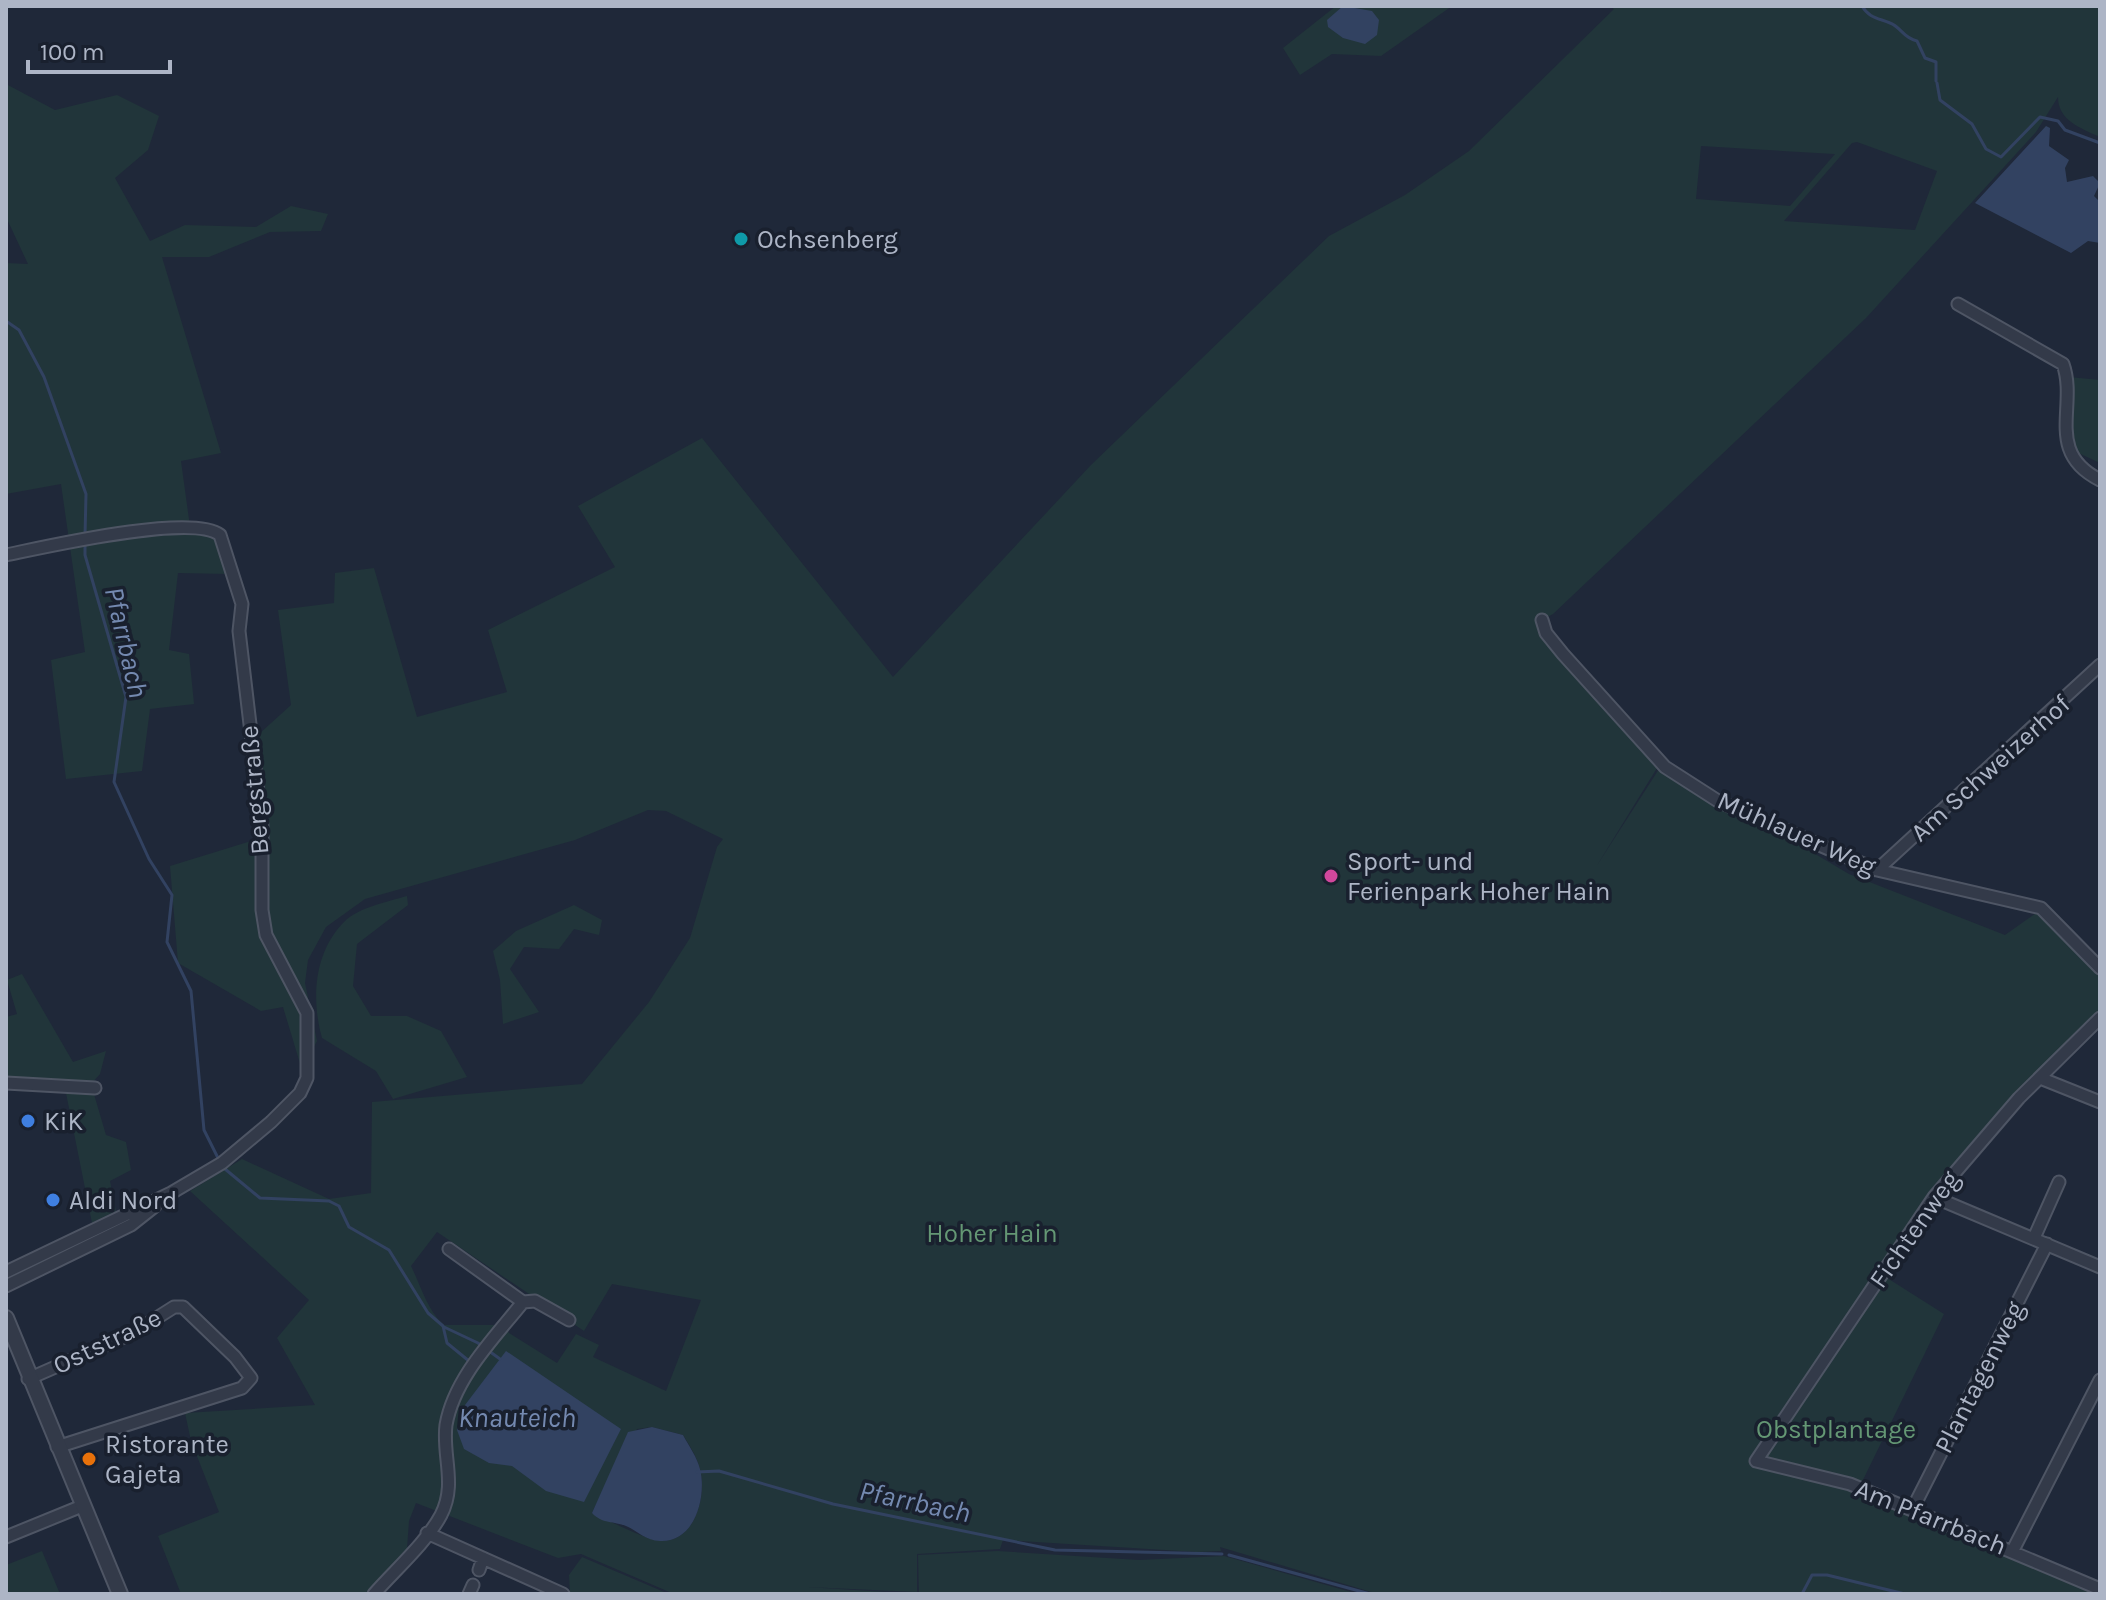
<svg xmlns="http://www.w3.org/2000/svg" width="2106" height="1600" font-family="Karla,sans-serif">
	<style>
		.green { fill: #21353a; fill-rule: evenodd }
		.water { fill: #324261 }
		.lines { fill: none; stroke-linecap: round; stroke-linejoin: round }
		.stream { stroke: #324261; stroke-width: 3 }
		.minor-casing { stroke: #4e5564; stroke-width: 15 }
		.tertiary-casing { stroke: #4e5564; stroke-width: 18 }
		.minor { stroke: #333a49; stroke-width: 11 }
		.tertiary { stroke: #333a49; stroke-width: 14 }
		.culture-dot { fill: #0f9aa8; stroke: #19202e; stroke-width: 3 }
		.hotel-dot { fill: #d1479c; stroke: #19202e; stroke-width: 3 }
		.shop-dot { fill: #3f7fe0; stroke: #19202e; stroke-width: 3 }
		.food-dot { fill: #e8710a; stroke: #19202e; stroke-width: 3 }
		.labels { text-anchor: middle; stroke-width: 7; stroke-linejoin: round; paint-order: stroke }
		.poi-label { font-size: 26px; fill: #adb5c6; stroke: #19202e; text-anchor: start }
		.street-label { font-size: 26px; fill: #adb5c6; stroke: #19202e }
		.park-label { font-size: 26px; fill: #649774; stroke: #19202e }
		.water-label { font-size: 28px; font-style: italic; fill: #7489b0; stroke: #19202e }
	</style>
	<rect width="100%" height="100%" fill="#1f2839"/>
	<path class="green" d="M 1336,6 L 1452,6 L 1381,56 L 1332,54 L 1300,75 L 1283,48 Z
		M 1610,6 L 2100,6 L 2100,137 C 2080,128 2058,120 2058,97 L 2036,132 L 1866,318 L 1553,614 L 1537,623 L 1541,638 L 1657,768 L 1596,867 L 1659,769 L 1746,813 L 1849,874 L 2005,935 L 2039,911 L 2100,971 L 2100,1015 L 2019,1098 L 1835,1331 L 1756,1460 L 1850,1484 L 2100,1594 L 1378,1594 L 1220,1547 L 1221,1551 L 1197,1552 L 1003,1540 L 1000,1549 L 917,1554 L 917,1592 L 807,1587 L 918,1594 L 674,1594 L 581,1554 L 558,1558 L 416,1503 L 409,1521 L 407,1549 L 368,1594 L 181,1594 L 158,1536 L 219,1512 L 191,1441 L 185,1413 L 315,1405 L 277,1338 L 309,1300 L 190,1191 L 242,1159 L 329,1199 L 371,1193 L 372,1102 L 582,1084 L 649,1002 L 690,938 L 717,847 L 723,839 L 666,811 L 648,810 L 575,840 L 365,899 L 326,927 L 308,960 L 305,983 L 317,1041 L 302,1070 L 283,1007 L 261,1011 L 178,963 L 170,866 L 267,836 L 259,734 L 291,705 L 278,610 L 334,603 L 335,573 L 374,568 L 417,717 L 507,692 L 488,630 L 615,567 L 578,506 L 702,438 L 893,677 L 1091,465 L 1329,236 L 1405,195 L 1469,151 L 1614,9 ZM 1857,142 L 1937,171 L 1915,230 L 1784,221 L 1852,143 ZM 1701,146 L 1834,154 L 1835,154 L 1790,206 L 1696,199 ZM 437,1232 L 584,1331 L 612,1284 L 701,1300 L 666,1391 L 593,1357 L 599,1345 L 576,1334 L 557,1363 L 509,1333 L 504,1325 L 444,1325 C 427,1310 421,1286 411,1266 ZM 652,1427 L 683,1435 C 690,1446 697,1457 700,1469 C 707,1496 695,1542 661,1541 C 649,1541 605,1519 592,1513 L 615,1464 L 637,1429 Z
		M 6,84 L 55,110 L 117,95 L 159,116 L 148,150 L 115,178 L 150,241 L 185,225 L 256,227 L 291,206 L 328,214 L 321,231 L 270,232 L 209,257 L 162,257 L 221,453 L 181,461 L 191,534 L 213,537 L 229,574 L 178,573 L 169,650 L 189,654 L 194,704 L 150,709 L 142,771 L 66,779 L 51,660 L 85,652 L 61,484 L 6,494 L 6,263 L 28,264 L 6,217 Z
		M 2069,377 L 2100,380 L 2100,463 L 2074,451 Z
		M 407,896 L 408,905 L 357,944 L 353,986 L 371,1016 L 407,1016 L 441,1031 L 467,1077 L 393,1099 L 376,1071 L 322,1038 C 311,999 314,952 344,922 C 359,907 387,902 407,896 Z
		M 574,905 L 602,920 L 599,935 L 574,929 L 559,949 L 524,947 L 510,969 L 539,1012 L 503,1024 L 500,980 L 493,951 L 516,931 Z
		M 22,974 L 73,1062 L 106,1051 L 100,1074 L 91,1084 L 106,1135 L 126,1142 L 131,1170 L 110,1181 L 116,1211 L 92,1223 L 64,1083 L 6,1079 L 6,1017 L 17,1014 L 7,980 Z
		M 1884,1276 L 1944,1314 L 1861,1484 L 1776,1459 L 1761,1458 Z
		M 42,1551 L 60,1594 L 6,1594 L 6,1565 Z
		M 998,1551 L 1139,1560 L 1224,1556 L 1358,1594 L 919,1594 L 918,1555 Z
		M 582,1557 L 669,1594 L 570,1594 L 569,1575 Z"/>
	<path class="water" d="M 1343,6 L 1372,11 L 1379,20 L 1377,35 L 1365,44 L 1343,38 L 1328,27 L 1327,20 Z
		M 2046,126 L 2050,128 L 2049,146 L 2069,160 L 2065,168 L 2067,182 L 2093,176 L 2100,183 L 2094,196 L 2100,202 L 2100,243 L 2088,241 L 2071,253 L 1975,203 Z
		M 506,1351 L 621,1429 L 584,1502 L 546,1491 L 512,1466 L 489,1463 L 464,1449 L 457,1430 L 465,1405 Z
		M 652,1427 L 683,1435 C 689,1446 697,1457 700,1469 C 707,1496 695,1543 660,1541 C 646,1541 638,1531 626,1526 C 614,1521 602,1524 592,1513 L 628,1432 Z"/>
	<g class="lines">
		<path class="stream" d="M 1862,6 C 1869,18 1878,18 1890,23 C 1901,27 1903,38 1917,41 L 1925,58 L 1936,62 L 1936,81
			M 1937,83 L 1940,100 L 1972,124 L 1986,149 L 2001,157 L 2040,117 L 2058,121 L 2065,130 L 2100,143
			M 6,321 L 19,330 L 44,377 L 86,494 L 85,536
			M 85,543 L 85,555 L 126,697 L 114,782 L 149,859 L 172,895 L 167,942 L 191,991 L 204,1130 L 219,1160
			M 225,1169 L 260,1198 L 329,1201 L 339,1206 L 349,1227 L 389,1250 L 428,1313 L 443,1326 L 447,1343 L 469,1361
			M 444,1327 L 478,1343 L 500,1359
			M 697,1472 L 719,1471 L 833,1504 L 1055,1550 L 1222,1554
			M 1229,1555 L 1370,1594
			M 1659,1594 L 1660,1593
			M 1802,1594 L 1812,1575 L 1827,1575 L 1905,1594"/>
		<defs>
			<path id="minor" d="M 1958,304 L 2063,364 C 2078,406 2044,452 2100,480
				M 6,555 C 45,547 192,513 220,535 L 242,604 L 239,631 L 262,826 L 262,910 L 266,935 L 307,1013 L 307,1078 L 300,1093 L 271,1122 L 222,1163 L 171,1193 L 6,1272
				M 1542,620 L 1546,633 L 1563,654 L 1665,767 L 1718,801 L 1877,870 L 2041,908 L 2100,968
				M 1877,870 L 2100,665
				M 2100,1018 L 2019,1098 L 1934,1197 L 1756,1461 L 1850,1484 L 2100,1589
				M 2040,1078 L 2100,1102
				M 6,1083 L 95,1088
				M 1934,1197 L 2100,1267
				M 2034,1238 L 2059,1182
				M 449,1249 L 523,1302 L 535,1301 L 569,1320
				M 6,1286 L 131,1225 L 155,1206
				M 28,1379 L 133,1333 L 174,1307 L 183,1307 L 235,1357 L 251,1378 L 242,1388 L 57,1447
				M 1912,1510 L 2047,1244
				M 427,1533 L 563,1594
				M 6,1537 L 82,1506
				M 2013,1550 L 2100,1380
				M 479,1570 L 483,1558
				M 374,1594 C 395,1570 426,1543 441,1515 C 457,1484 442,1456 446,1425 C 454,1378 495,1337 523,1302
				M 469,1594 L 473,1585"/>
			<path id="tertiary" d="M 6,1318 L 120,1594"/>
		</defs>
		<use href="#minor" class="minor-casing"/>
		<use href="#tertiary" class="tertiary-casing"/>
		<use href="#minor" class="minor"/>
		<use href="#tertiary" class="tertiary"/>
	</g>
	<circle class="culture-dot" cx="741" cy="239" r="8"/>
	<circle class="hotel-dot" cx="1331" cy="876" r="8"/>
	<g class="shop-dot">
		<circle cx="28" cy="1121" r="8"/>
		<circle cx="53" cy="1200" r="8"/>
	</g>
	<circle class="food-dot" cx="89" cy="1459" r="8"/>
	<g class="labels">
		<g class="poi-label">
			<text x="757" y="248">Ochsenberg</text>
			<text x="1347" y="870">Sport- und<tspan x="1347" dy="30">Ferienpark Hoher Hain</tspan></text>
			<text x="44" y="1130">KiK</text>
			<text x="69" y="1209">Aldi Nord</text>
			<text x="105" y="1453">Ristorante<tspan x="105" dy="30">Gajeta</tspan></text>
		</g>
		<g class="street-label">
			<text transform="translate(1990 768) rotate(-42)" y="9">Am Schweizerhof</text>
			<text transform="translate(254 790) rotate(-95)" y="9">Bergstraße</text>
			<text transform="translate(1797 833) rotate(24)" y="9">Mühlauer Weg</text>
			<text transform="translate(1914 1229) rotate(-55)" y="9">Fichtenweg</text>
			<text transform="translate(107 1341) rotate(-26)" y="9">Oststraße</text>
			<text transform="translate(1979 1377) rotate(-63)" y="9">Plantagenweg</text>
			<text transform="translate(1931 1517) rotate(22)" y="9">Am Pfarrbach</text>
		</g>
		<g class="park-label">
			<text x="992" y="1242">Hoher Hain</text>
			<text x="1836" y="1438">Obstplantage</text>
		</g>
		<g class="water-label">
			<text transform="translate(127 642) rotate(77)" y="10">Pfarrbach</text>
			<text x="517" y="1427">Knauteich</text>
			<text transform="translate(915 1501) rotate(12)" y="10">Pfarrbach</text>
		</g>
	</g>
	<rect width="2106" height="1600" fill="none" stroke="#adb5c6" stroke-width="16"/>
	<path d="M28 60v12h142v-12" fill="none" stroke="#adb5c6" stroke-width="4"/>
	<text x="40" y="60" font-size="24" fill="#adb5c6" stroke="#19202e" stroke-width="6" paint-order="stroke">100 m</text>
</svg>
